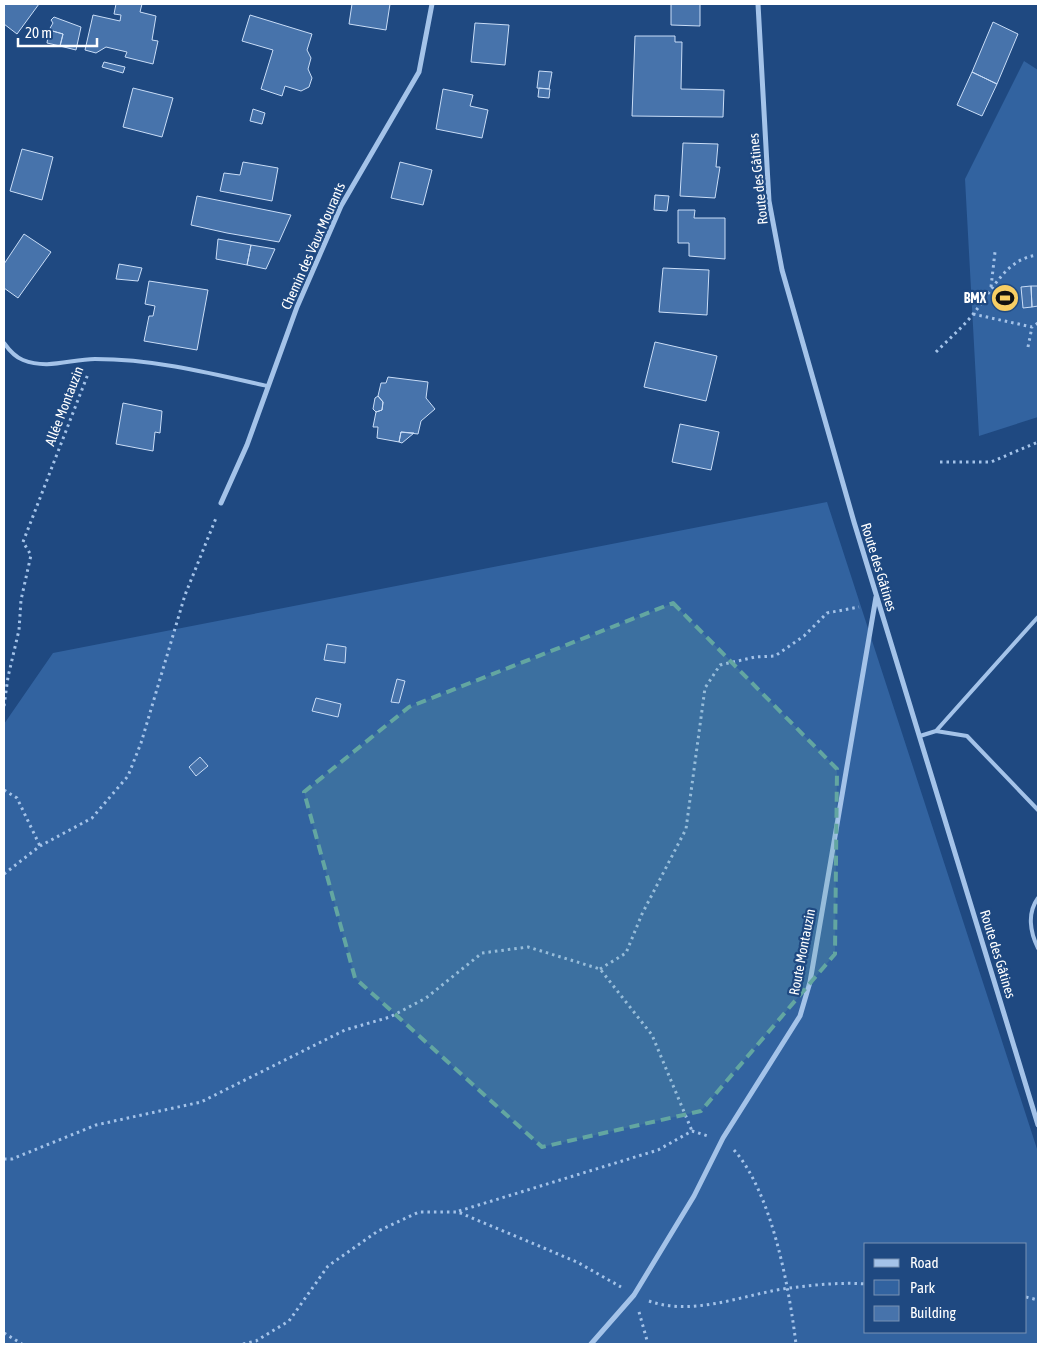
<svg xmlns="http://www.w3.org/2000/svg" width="1042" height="1348" font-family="'Asap Condensed',sans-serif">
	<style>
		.green { fill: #3263a0; fill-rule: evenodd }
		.building { fill: #4773ab; stroke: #c9ddf7 }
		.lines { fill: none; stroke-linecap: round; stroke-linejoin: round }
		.path { stroke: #a4c3e9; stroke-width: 3; stroke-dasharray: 2.5 4; stroke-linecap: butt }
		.service { stroke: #a4c3e9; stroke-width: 4 }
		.minor { stroke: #a4c3e9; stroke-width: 5 }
		.marked { fill: #63a6a1; fill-opacity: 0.2; stroke: #63a6a1; stroke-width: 4; stroke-dasharray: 10 6; stroke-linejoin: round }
		.labels { text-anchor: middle; stroke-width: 4.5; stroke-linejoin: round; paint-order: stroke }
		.street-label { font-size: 14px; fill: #fff; stroke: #1f4981 }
		.poi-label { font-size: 14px; font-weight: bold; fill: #fff; stroke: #1f4981; text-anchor: end }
	</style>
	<rect width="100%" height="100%" fill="#1f4981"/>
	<path class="green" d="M 1024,61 L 1038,70 L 1038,417 L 979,436 L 965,179 Z
		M 827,502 L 1038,1152 L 1038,1344 L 4,1344 L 4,724 L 53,653 ZM 866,1244 L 1026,1244 L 1026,1332 L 866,1332 Z"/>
	<path class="building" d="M 4,4 L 39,4 L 17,34 L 4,24 Z
		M 116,4 L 142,4 L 140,12 L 156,16 L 152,40 L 158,41 L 153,64 L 125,57 L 127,52 L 106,47 L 96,53 L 85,50 L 93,15 L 120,21 L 121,15 L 114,14 Z
		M 352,4 L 390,4 L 386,30 L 349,24 Z
		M 671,4 L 700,4 L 700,26 L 671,25 Z
		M 250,15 L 312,34 L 307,50 L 311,58 L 308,69 L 312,78 L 309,87 L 301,91 L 285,86 L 282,96 L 261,89 L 273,50 L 242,41 Z
		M 54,17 L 81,27 L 76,50 L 60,46 L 63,34 L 49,30 L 53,23 L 51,20 Z
		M 993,22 L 1018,34 L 997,84 L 972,72 Z
		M 475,23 L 509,25 L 505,65 L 471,62 Z
		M 49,30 L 63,34 L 60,46 L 47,43 Z
		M 635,36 L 675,36 L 675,42 L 682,42 L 681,89 L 724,90 L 723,117 L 632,116 Z
		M 104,62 L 125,67 L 123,73 L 102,67 Z
		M 539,71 L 552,72 L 549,89 L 537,88 Z
		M 972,72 L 997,84 L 982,116 L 957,105 Z
		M 133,88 L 173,98 L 162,137 L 123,127 Z
		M 539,88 L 550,89 L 549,98 L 538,97 Z
		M 443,89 L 473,95 L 470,106 L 488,110 L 482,138 L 436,129 Z
		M 253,109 L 265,113 L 262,124 L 250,121 Z
		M 683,143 L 718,144 L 716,167 L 720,167 L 715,198 L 680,196 Z
		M 22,149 L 53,157 L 42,200 L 10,191 Z
		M 243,162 L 278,168 L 272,201 L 220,191 L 224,173 L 240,175 Z
		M 400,162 L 432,170 L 423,205 L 391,198 Z
		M 655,195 L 669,196 L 667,211 L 654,210 Z
		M 197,196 L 291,215 L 279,242 L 227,233 L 191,225 Z
		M 678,210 L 695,210 L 694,218 L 725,218 L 725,259 L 689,256 L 689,243 L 678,243 Z
		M 24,234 L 51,252 L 18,298 L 4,288 L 4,264 Z
		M 218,239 L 251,245 L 247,265 L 216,259 Z
		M 251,245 L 275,249 L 266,269 L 247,265 Z
		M 119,264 L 142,268 L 138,281 L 116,279 Z
		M 663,268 L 709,270 L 707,315 L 659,312 Z
		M 149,281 L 208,290 L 197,350 L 144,341 L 149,316 L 153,316 L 155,306 L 145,304 Z
		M 1031,286 L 1032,307 L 1023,308 L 1021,287 Z
		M 1031,286 L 1038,286 L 1038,306 L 1032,307 Z
		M 655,342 L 717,356 L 706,401 L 644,387 Z
		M 388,377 L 428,382 L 426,398 L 435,409 L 421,421 L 418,434 L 401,432 L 399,442 L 377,438 L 378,427 L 373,427 L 376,412 L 382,410 L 383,402 L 378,396 L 381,383 L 386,383 Z
		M 378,396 L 383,402 L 382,410 L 376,412 L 373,409 L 375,398 Z
		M 123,403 L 162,411 L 160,433 L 155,432 L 153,451 L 116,444 Z
		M 680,424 L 719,432 L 711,470 L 672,462 Z
		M 401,432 L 414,433 L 402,443 L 399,442 Z
		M 327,644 L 346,647 L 345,663 L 324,660 Z
		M 397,679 L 405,681 L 399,703 L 391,702 Z
		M 316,698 L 341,704 L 338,717 L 312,711 Z
		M 200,757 L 208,766 L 196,776 L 189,767 Z"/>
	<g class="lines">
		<path class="path" d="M 991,287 L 995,252
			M 973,314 L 1032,327 L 1038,323
			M 1028,347 L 1032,327
			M 936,352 C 949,339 963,327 974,313 C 992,291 1006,258 1038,255
			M 940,462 L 991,462 L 1038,442
			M 4,706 L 8,677 L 19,630 L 21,600 L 31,555 L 23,542 L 88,374
			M 4,790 L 17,798 L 40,846
			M 4,874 L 40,846 L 92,818 L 128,776 L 141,743 L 185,595 L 216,518
			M 600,969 L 626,953 L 642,914 L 686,829 L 705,688 L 720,665 L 755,657 L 775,656 L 804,636 L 827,613 L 859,607
			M 734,1150 C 772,1193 789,1287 796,1344
			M 4,1159 L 12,1159 L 96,1125 L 201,1102 L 345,1030 L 390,1017 L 426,998 L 482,953 L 528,947 L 600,969 L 652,1035 L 692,1131
			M 459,1211 L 658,1150 L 692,1131 L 708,1136
			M 1026,1297 L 1038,1300
			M 649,1301 C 694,1317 745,1294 789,1288 C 814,1285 841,1282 866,1284
			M 639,1312 L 648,1344
			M 4,1333 L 22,1344
			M 243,1344 L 256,1341 L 289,1321 L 328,1266 L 378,1231 L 419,1212 L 458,1212 L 577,1262 L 621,1287"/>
		<path class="service" d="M 4,343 C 9,350 15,357 23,360 C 48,370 71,359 95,359 C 154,359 210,373 267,386
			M 936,731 L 1038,617
			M 920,736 L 936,731 L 967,736 L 1038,810
			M 1038,898 C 1027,913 1030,932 1038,948"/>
		<path class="minor" d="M 758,4 L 769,201 L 782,270 L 854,522 L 1038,1125
			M 221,503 L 247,445 L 297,307 L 341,206 L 419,72 L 432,4
			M 591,1344 L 634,1295 L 694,1196 L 723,1138 L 800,1016 L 810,982 L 876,597"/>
	</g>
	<path class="marked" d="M 673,603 L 837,769 L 835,954 L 701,1111 L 542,1147 L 355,978 L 304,792 L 409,707 Z"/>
	<defs>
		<symbol id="stadium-disc" viewBox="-11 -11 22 22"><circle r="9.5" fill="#f7ce64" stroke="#1f4981"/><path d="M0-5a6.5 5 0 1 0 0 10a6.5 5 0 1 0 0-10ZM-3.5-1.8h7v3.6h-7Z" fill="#111"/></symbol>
	</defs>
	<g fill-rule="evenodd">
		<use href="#stadium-disc" x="989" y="282" width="32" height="32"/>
	</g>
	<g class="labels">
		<g class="street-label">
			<text transform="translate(758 179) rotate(-96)" y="5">Route des Gâtines</text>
			<text transform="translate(313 246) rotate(-66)" y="5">Chemin des Vaux Mourants</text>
			<text transform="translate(64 406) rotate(-69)" y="5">Allée Montauzin</text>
			<text transform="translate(879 567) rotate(73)" y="5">Route des Gâtines</text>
			<text transform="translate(802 952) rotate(-79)" y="5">Route Montauzin</text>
			<text transform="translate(998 954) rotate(73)" y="5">Route des Gâtines</text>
		</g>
		<g class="poi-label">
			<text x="986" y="303">BMX</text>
		</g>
	</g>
	<rect width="1042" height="1348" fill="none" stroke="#ffffff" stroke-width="10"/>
	<rect x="864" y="1243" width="162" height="90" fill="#1f4981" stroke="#7992b3"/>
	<rect x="874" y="1259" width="25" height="8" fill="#a4c3e9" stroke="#7992b3"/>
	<text x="910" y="1268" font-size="15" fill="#ffffff">Road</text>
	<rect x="874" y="1280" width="25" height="15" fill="#3263a0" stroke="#7992b3"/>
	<text x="910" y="1293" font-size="15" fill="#ffffff">Park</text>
	<rect x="874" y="1306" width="25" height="15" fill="#4773ab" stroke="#7992b3"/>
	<text x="910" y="1318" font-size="15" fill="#ffffff">Building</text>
	<path d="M18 38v8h79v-8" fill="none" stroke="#ffffff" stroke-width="2.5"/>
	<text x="25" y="38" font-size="15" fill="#ffffff" stroke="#1f4981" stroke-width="4" paint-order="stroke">20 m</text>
</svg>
